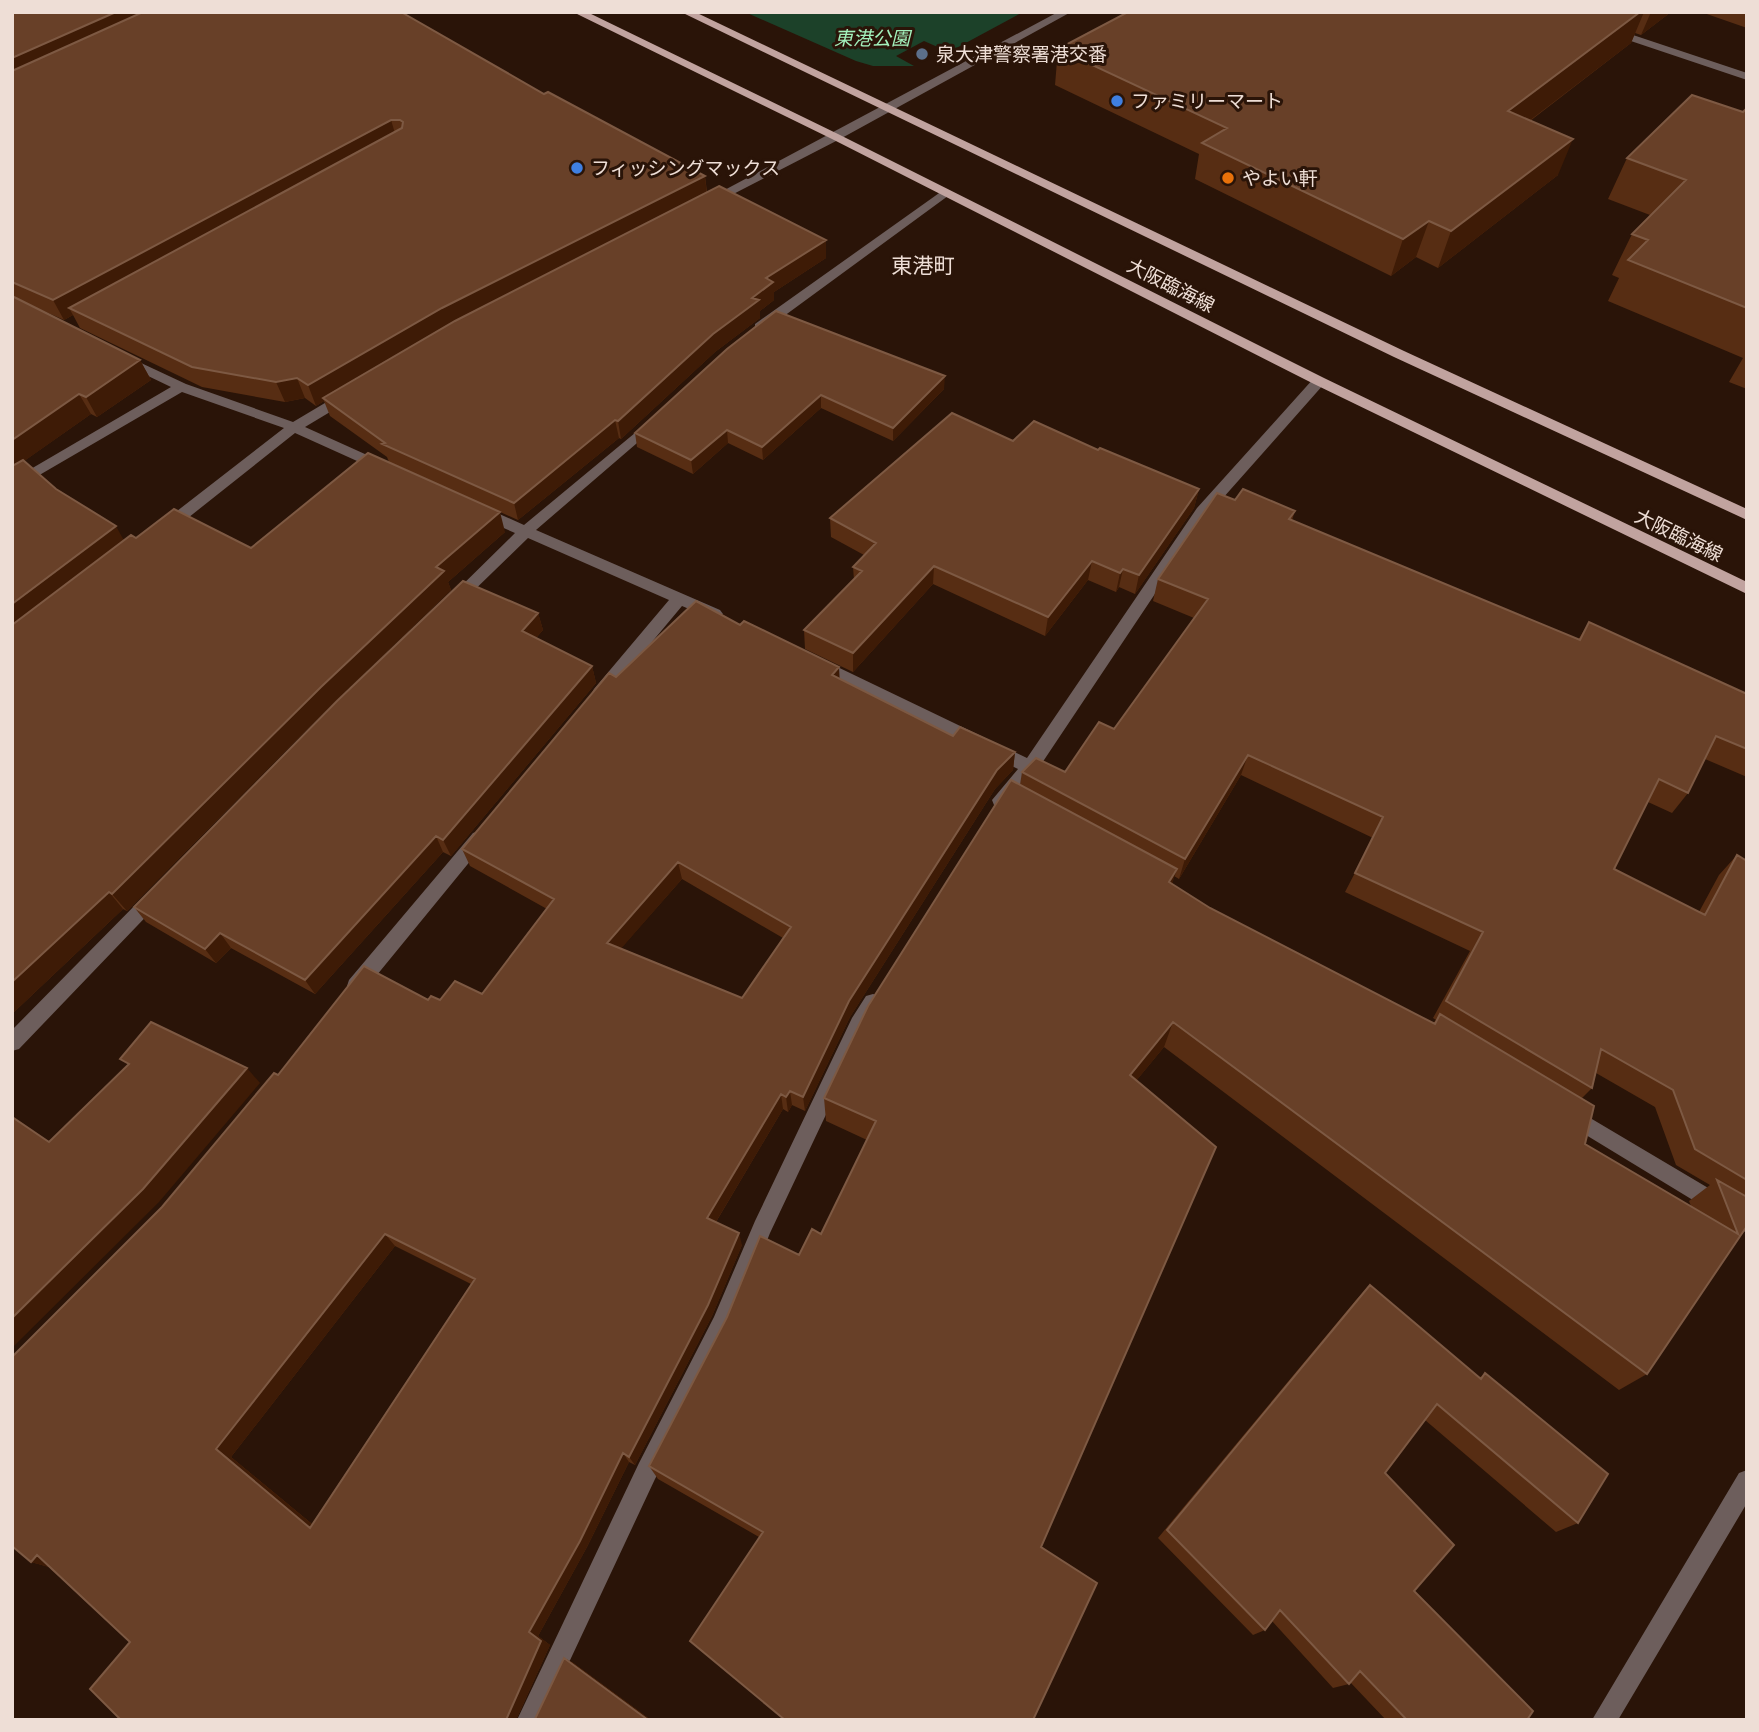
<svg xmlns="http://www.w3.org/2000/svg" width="1759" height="1732" font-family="'Zilla Slab','Noto Sans JP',serif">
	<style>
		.green { fill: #1c4129 }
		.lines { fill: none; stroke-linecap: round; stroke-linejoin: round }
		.minor { fill: #6d5e5c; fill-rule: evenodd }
		.major { fill: #c1a39f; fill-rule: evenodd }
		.wall { fill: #572d13; fill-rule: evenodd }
		.shaded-wall { fill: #3e1b06 }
		.building { fill: #684028; stroke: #7d5943; stroke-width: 2; fill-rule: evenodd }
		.service-dot { fill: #5c6f8a; stroke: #2a1408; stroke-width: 2.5 }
		.shop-dot { fill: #3f7fe0; stroke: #2a1408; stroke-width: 2.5 }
		.food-dot { fill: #e8710a; stroke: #2a1408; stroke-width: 2.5 }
		.labels { text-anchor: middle; stroke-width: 6; stroke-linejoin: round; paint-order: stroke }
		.far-park-label { font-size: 19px; font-style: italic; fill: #a3f1bc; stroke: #2a1408 }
		.far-poi-label { font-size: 19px; fill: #eeded6; stroke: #2a1408; text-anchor: start }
		.far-street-label { font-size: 19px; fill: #eeded6; stroke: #2a1408 }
		.far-neighbourhood-label { font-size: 21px; fill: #eeded6; stroke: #2a1408 }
	</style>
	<rect width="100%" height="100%" fill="#2a1408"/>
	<path class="green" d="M 745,12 L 1023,12 L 949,52 L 924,41 L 896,56 L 914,66 L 873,66 L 856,61 Z"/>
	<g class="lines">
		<path class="minor" d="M 1058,12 L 1071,12 L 840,139 L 712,205 L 702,202 Z
			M 1607,29 L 1615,29 L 1747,73 L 1747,80 L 1607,33 Z
			M 942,191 L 952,193 L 765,330 L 755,330 L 755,324 Z
			M 124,355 L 186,384 L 293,422 L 340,394 L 350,394 L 350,400 L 305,427 L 387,464 L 389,467 L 382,472 L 377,470 L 295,433 L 169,533 L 159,533 L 157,529 L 159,525 L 284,428 L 182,392 L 12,491 L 12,480 L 171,387 L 119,362 L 119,356 Z
			M 1319,377 L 1326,381 L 1324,384 L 1207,516 L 1036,772 L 1006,805 L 994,805 L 992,800 L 1018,769 L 813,669 L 811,665 L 813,661 L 825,661 L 1027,758 L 1197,508 L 1314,378 Z
			M 653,418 L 658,419 L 658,425 L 536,530 L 720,610 L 723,614 L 715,620 L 682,606 L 606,697 L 594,697 L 592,693 L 594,689 L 669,600 L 528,538 L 460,604 L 455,605 L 447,600 L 515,533 L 476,516 L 474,512 L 476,508 L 486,508 L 524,525 Z
			M 479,831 L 485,833 L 488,838 L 485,843 L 363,992 L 356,994 L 349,992 L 347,986 L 349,980 L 473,833 Z
			M 154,890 L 160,892 L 163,897 L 160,902 L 19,1049 L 12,1051 L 12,1030 L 148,892 Z
			M 873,994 L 880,996 L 882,1002 L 866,1030 L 770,1233 L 730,1333 L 655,1479 L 542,1720 L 517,1720 L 639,1463 L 714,1317 L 755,1221 L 852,1018 L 866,996 Z
			M 1570,1106 L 1747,1211 L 1747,1233 L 1563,1121 L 1560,1115 L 1563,1109 Z
			M 1747,1470 L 1747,1503 L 1618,1720 L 1592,1720 L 1739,1473 Z"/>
		<path class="major" d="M 573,12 L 587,12 L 840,135 L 1324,378 L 1747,582 L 1747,594 L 1314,384 L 832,139 Z
			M 681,12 L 695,12 L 1404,351 L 1747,509 L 1747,520 L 1394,357 Z"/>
	</g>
	<path class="wall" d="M 12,12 L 544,94 L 705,176 L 707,192 L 826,258 L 774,292 L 774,300 L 760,311 L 760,318 L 715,352 L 621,439 L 619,438 L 518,520 L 389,462 L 387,457 L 330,416 L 324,401 L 316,406 L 305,398 L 285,402 L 202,387 L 80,328 L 73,315 L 64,320 L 39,309 L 140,360 L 151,380 L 97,417 L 91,414 L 24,461 L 56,489 L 124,540 L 136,538 L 251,548 L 505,532 L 448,582 L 451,590 L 330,706 L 127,911 L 123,909 L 12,1014 Z
		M 1128,12 L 1671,12 L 1641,35 L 1635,33 L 1631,43 L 1530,121 L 1558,175 L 1438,268 L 1416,257 L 1391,276 L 1195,179 L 1199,154 L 1055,85 L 1058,49 Z
		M 1701,12 L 1747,12 L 1747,28 Z
		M 1747,108 L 1747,389 L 1729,382 L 1743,358 L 1608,301 L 1619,278 L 1612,275 L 1632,234 L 1650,215 L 1608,199 L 1627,158 L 1743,112 Z
		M 727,349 L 944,389 L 893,441 L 821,408 L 763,460 L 728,443 L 693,474 L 637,447 L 635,433 Z
		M 1013,441 L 1098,450 L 1199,489 L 1194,508 L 1135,594 L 1119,587 L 1116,592 L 1088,580 L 1045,636 L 933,584 L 853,672 L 805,649 L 804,630 L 854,580 L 853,567 L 864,555 L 831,537 L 830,518 Z
		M 1235,500 L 1295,511 L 1292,520 L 1578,640 L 1589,622 L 1747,694 L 1747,777 L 1705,759 L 1688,793 L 1672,813 L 1648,802 L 1614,869 L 1699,912 L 1719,875 L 1737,855 L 1747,861 L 1747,1226 L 1647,1374 L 1619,1390 L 1164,1047 L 759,1537 L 658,1479 L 649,1466 L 799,1255 L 821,1234 L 867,1140 L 826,1121 L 824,1098 L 1020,785 L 1022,772 L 1065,772 L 1114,729 L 1194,618 L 1153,601 L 1158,579 ZM 1241,775 L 1373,838 L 1345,892 L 1470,951 L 1433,1018 L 1436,1020 L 1433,1023 L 1210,908 L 1172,884 L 1174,876 L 1179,879 ZM 1596,1073 L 1655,1107 L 1676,1165 L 1710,1185 L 1689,1201 L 1691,1206 L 1585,1144 L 1582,1098 L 1592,1088 Z
		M 538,613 L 543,630 L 536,638 L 592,666 L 596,683 L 451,856 L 443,852 L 315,994 L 231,948 L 216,963 L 146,922 L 134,907 Z
		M 616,677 L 840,679 L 953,736 L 1015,752 L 1013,770 L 995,789 L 850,1017 L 805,1111 L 792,1105 L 788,1112 L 783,1109 L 716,1222 L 742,1245 L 712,1316 L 635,1465 L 629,1462 L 587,1547 L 538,1636 L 550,1645 L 516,1720 L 535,1719 L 572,1662 L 651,1720 L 121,1720 L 130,1642 L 49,1567 L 31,1562 L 162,1207 L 278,1075 L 428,1000 L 440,1000 L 482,994 L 547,909 L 470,866 L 462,849 ZM 682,879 L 783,938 L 742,998 L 621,948 ZM 395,1246 L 471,1284 L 312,1524 L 231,1457 Z
		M 1370,1285 L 1479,1378 L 1485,1373 L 1578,1523 L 1556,1532 L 1425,1420 L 1385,1473 L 1414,1591 L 1527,1720 L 1386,1720 L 1350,1682 L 1349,1684 L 1333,1688 L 1272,1621 L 1265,1630 L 1253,1635 L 1158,1538 L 1356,1300 Z"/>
	<path class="shaded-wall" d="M 116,12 L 167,12 L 12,82 L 12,58 Z
		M 1640,12 L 1644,12 L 1631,43 L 1495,147 L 1508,111 Z
		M 1651,12 L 1671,12 L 1641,35 Z
		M 391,120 L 397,140 L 69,308 L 73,315 L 64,320 L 53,300 Z
		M 1573,139 L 1558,175 L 1438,268 L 1451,231 Z
		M 705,176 L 707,196 L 323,398 L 324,401 L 316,406 L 308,385 L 442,308 Z
		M 1429,221 L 1416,257 L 1391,276 L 1403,239 Z
		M 826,240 L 826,258 L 774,292 L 774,300 L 760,311 L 760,318 L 715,352 L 621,439 L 618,421 L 752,298 L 766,278 Z
		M 140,360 L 151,380 L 97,417 L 86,397 Z
		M 945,376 L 944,389 L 893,441 L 893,428 Z
		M 297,378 L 305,398 L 285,402 L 276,382 Z
		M 79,394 L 91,414 L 20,464 L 12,478 L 12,440 Z
		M 821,395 L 821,408 L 763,460 L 762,447 Z
		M 615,420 L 619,438 L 518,520 L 514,503 Z
		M 727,430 L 728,443 L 693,474 L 691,460 Z
		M 1199,489 L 1194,508 L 1135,594 L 1139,575 Z
		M 500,512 L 505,532 L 448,582 L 451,590 L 330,706 L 127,911 L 112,894 L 436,567 Z
		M 116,526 L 127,546 L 12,634 L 12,604 Z
		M 1092,561 L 1088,580 L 1045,636 L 1048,617 Z
		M 934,566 L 933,584 L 853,672 L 853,653 Z
		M 1123,569 L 1119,587 L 1116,592 L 1120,573 Z
		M 538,613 L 543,630 L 527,648 L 522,631 Z
		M 592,666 L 596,683 L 451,856 L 443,840 Z
		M 839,667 L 840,686 L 832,675 Z
		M 1015,752 L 1013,770 L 995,789 L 850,1017 L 805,1111 L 803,1097 L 849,1001 L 997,770 Z
		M 1248,755 L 1241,775 L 1179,879 L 1185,859 Z
		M 436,836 L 443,852 L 315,994 L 305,980 Z
		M 678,862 L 682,879 L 612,959 L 607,943 Z
		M 1177,869 L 1168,897 L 1169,882 Z
		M 109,892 L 123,909 L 12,1014 L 12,982 Z
		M 220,933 L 231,948 L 216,963 L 205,949 Z
		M 1173,1022 L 1164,1047 L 1122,1098 L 1130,1075 Z
		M 247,1068 L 260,1083 L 159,1202 L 12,1348 L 12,1318 Z
		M 790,1091 L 792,1105 L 788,1112 L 786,1097 Z
		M 781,1094 L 783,1109 L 711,1230 L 707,1218 Z
		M 739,1233 L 742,1245 L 712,1316 L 635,1465 L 629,1457 Z
		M 385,1234 L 395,1246 L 231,1457 L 324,1534 L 310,1528 L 216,1449 Z
		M 623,1453 L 629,1462 L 587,1547 L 538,1636 L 550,1645 L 516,1720 L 506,1720 L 529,1632 Z
		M 37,1555 L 52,1568 L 31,1562 Z
		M 564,1658 L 572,1662 L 651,1720 L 648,1720 Z"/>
	<path class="building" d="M 12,12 L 116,12 L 12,58 Z
		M 143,12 L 401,12 L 544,94 L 548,92 L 705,176 L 442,308 L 308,385 L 297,378 L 276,382 L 192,367 L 69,308 L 402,128 L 403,122 L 400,120 L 391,120 L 53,300 L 12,282 L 12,71 Z
		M 1128,12 L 1640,12 L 1508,111 L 1573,139 L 1451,231 L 1429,221 L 1403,239 L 1202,143 L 1227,128 L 1058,49 Z
		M 1692,95 L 1743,112 L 1747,108 L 1747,308 L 1628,260 L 1648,240 L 1632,234 L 1686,180 L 1627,158 Z
		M 719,186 L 826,240 L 766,278 L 773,282 L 752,298 L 759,300 L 713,334 L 618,421 L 615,420 L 514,503 L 382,444 L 385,443 L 323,398 L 455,321 Z
		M 12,296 L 140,360 L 86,397 L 79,394 L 12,440 Z
		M 776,311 L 945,376 L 893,428 L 821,395 L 762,447 L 727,430 L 691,460 L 635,433 L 727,349 Z
		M 952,413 L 1013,441 L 1034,421 L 1098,450 L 1100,448 L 1199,489 L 1139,575 L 1123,569 L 1120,573 L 1092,561 L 1048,617 L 934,566 L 853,653 L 804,630 L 862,571 L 853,567 L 876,543 L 830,518 Z
		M 368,453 L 500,512 L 436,567 L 444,571 L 321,687 L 112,894 L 109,892 L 12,982 L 12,625 L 131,535 L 136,538 L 174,509 L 251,548 Z
		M 23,460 L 56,489 L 116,526 L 12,604 L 12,466 Z
		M 1243,489 L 1295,511 L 1289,519 L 1580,640 L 1589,622 L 1747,694 L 1747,749 L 1716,736 L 1688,793 L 1659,779 L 1614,869 L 1705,915 L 1737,855 L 1747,861 L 1747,1180 L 1695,1149 L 1673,1090 L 1601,1049 L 1592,1088 L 1446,1001 L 1483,932 L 1355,873 L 1383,817 L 1248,755 L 1185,859 L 1022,772 L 1036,758 L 1065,772 L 1099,722 L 1114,729 L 1208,599 L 1158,579 L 1217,493 L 1235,500 Z
		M 463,581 L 538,613 L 522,631 L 592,666 L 443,840 L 436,836 L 305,980 L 220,933 L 205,949 L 134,907 L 337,701 Z
		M 696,601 L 740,625 L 744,621 L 839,667 L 832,675 L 953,736 L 960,727 L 1015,752 L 997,770 L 849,1001 L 803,1097 L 790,1091 L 786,1097 L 781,1094 L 707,1218 L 739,1233 L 708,1305 L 629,1457 L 623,1453 L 580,1541 L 529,1632 L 541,1641 L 506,1720 L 121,1720 L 90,1689 L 130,1642 L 37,1555 L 31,1562 L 12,1546 L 12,1357 L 162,1207 L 274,1073 L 278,1075 L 364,966 L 428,1000 L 431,996 L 440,1000 L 455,981 L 482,994 L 554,899 L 462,849 L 609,673 L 616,677 ZM 678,862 L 791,927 L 742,998 L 607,943 ZM 385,1234 L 475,1279 L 310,1528 L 216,1449 Z
		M 1011,780 L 1177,869 L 1169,882 L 1210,908 L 1435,1024 L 1440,1014 L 1594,1106 L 1585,1144 L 1738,1234 L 1717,1180 L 1747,1197 L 1747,1226 L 1647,1374 L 1173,1022 L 1130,1075 L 1216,1147 L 1041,1547 L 1097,1583 L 1033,1720 L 785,1720 L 690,1641 L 763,1532 L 649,1466 L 727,1317 L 760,1236 L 799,1255 L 812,1229 L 821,1234 L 876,1121 L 824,1098 L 868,1006 Z
		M 151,1022 L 247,1068 L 143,1189 L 12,1318 L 12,1117 L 49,1142 L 129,1064 L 120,1059 Z
		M 1370,1285 L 1481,1379 L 1485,1373 L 1608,1474 L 1578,1523 L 1437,1404 L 1385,1473 L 1454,1545 L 1414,1591 L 1533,1711 L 1527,1720 L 1407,1720 L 1360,1671 L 1349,1684 L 1280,1610 L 1265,1630 L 1167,1530 Z
		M 564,1658 L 648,1720 L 514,1720 L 535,1719 Z"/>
	<circle class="service-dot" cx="922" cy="54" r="7"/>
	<g class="shop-dot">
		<circle cx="1117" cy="101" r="7"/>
		<circle cx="577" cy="168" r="7"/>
	</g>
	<circle class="food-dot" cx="1228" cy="178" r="7"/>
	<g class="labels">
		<g class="far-park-label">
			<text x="872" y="45">東港公園</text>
		</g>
		<g class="far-poi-label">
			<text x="936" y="61">泉大津警察署港交番</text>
			<text x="1131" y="108">ファミリーマート</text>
			<text x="591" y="175">フィッシングマックス</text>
			<text x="1242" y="185">やよい軒</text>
		</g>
		<g class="far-street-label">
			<text transform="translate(1171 285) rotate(27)" y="7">大阪臨海線</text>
			<text transform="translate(1679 535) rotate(26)" y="7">大阪臨海線</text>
		</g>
		<g class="far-neighbourhood-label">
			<text x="923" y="273">東港町</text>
		</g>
	</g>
	<rect width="1759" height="1732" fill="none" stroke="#eeded6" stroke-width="28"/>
</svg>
